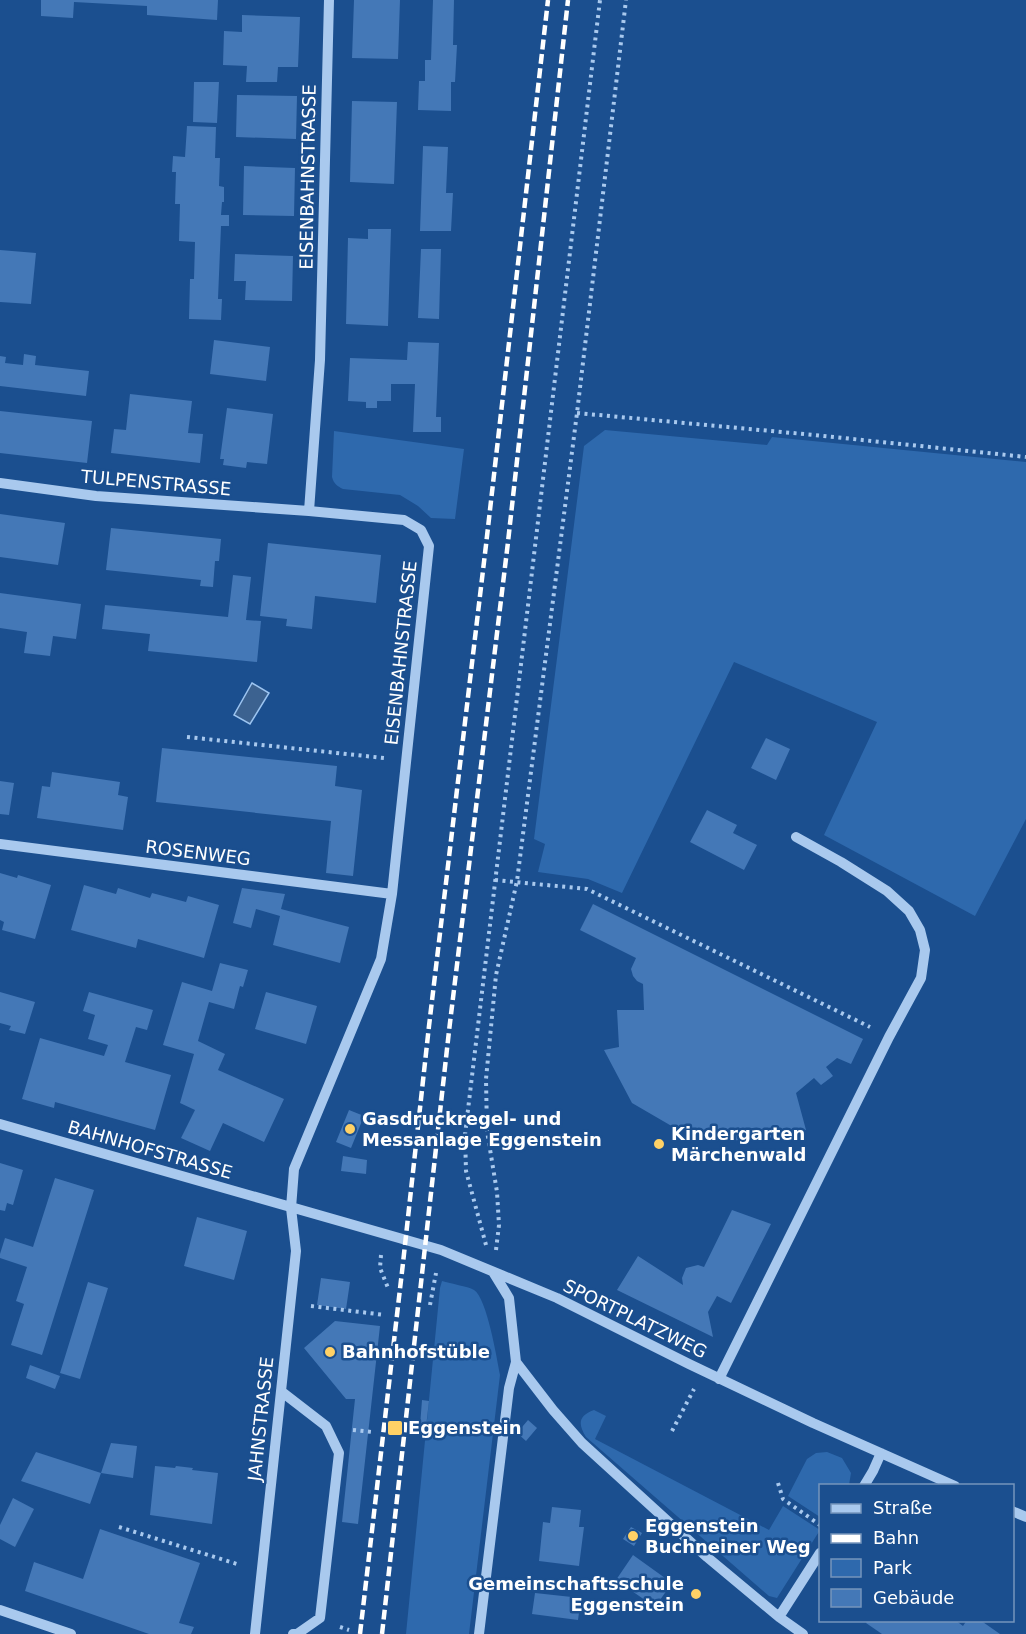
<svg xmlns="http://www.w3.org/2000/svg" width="1026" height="1634" font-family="'DejaVu Sans',sans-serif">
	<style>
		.green { fill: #2e69ad }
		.water { fill: #3c6290; stroke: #9cc4f0; stroke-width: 1.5 }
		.building { fill: #4478b7 }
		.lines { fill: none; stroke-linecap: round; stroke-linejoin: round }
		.path { stroke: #a9c9ee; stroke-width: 4; stroke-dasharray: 3 4.5; stroke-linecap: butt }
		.minor { stroke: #a9c9ee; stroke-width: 10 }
		.rail { stroke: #fff; stroke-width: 4.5; stroke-dasharray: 10 4.5; stroke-linecap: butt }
		.poi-dot { fill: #ffd166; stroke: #1b4f8f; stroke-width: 2 }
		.labels { text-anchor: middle; stroke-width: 5; stroke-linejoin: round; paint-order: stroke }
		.street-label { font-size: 18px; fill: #fff; stroke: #1b4f8f }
		.poi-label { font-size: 18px; font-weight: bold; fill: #fff; stroke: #1b4f8f; text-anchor: start }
	</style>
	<rect width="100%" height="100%" fill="#1b4f8f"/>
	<path class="green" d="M 605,430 L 767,445 L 772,437 L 1026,462 L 1026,819 L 975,916 L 824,835 L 877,722 L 734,662 L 622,893 L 588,879 L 538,872 L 545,844 L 534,839 L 584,446 Z
		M 334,431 L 464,449 L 455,519 L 431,518 L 418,506 L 400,495 L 343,489 C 337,486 334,484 332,477 Z
		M 442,1281 C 451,1284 467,1286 474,1290 C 487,1298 497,1359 500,1375 L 469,1634 L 406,1634 L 440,1288 Z
		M 594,1410 L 606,1416 L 595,1439 L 769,1530 L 783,1506 L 820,1530 L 777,1598 L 769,1596 L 586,1437 C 578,1424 578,1416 594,1410 Z
		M 827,1452 L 842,1458 L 851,1473 L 849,1485 L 820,1486 L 820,1517 L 788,1496 L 807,1459 L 816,1453 Z"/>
	<path class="water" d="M 252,683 L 269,693 L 250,724 L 234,715 Z"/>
	<path class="building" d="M 41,0 L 218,0 L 217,20 L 147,15 L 147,6 L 74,2 L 73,18 L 41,16 Z
		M 354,0 L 400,0 L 398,59 L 352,58 Z
		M 433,0 L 454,0 L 453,45 L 457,45 L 455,82 L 451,82 L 451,111 L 418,110 L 419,81 L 425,81 L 425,60 L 431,60 Z
		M 242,15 L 300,17 L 298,67 L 278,67 L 277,82 L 246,82 L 247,66 L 223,65 L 224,31 L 242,32 Z
		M 194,82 L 219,82 L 217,123 L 193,122 Z
		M 237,95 L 297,96 L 296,139 L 236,137 Z
		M 352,101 L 397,102 L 394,184 L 350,182 Z
		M 187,126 L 216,127 L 215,158 L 220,158 L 219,186 L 224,187 L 224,202 L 222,202 L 221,215 L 229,215 L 229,226 L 221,226 L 218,299 L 222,299 L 221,320 L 189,319 L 190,279 L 194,279 L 195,242 L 179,241 L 180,204 L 175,204 L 176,172 L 172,172 L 173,156 L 185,157 Z
		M 423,146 L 448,147 L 446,193 L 453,193 L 451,231 L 420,231 Z
		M 244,166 L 295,168 L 294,216 L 243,215 Z
		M 368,229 L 391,229 L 388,326 L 346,324 L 348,238 L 368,239 Z
		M 421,249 L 441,249 L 439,319 L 418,318 Z
		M 0,250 L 36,253 L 31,304 L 0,302 Z
		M 235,254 L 293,256 L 292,301 L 245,300 L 246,281 L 234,281 Z
		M 214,340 L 270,347 L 266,381 L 210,374 Z
		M 408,342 L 439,343 L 436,417 L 441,417 L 441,432 L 413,432 L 415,384 L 391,384 L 391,401 L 377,401 L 377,408 L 366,408 L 366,402 L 348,401 L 350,358 L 407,360 Z
		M 24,354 L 36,356 L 35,365 L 89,371 L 86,396 L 0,386 L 0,356 L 6,357 L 5,363 L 23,365 Z
		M 130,394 L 192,401 L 188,433 L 203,434 L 200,463 L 111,453 L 114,429 L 126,430 Z
		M 227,408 L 273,414 L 267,464 L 247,462 L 246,468 L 223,465 L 224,459 L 220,459 Z
		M 0,411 L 92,421 L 87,463 L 0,453 Z
		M 0,514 L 65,523 L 58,565 L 0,557 Z
		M 111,528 L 221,539 L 219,561 L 215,561 L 213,587 L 200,586 L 201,580 L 106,570 Z
		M 268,543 L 381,555 L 376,603 L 315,596 L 312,629 L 286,626 L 287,619 L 260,616 Z
		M 233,575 L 251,577 L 246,620 L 261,621 L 257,662 L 148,651 L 150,634 L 102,629 L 105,605 L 228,617 Z
		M 0,593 L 81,604 L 76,639 L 53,636 L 50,656 L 24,653 L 27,632 L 0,628 Z
		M 766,738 L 790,749 L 776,780 L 751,768 Z
		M 162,748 L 337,766 L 335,786 L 362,790 L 353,876 L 326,873 L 331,821 L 156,802 Z
		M 52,772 L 120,782 L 118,795 L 128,797 L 123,830 L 37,818 L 42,786 L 50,787 Z
		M 0,781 L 14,783 L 9,815 L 0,814 Z
		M 707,810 L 737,825 L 733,833 L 757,845 L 744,870 L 690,842 Z
		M 0,873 L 17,878 L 18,875 L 51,885 L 35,939 L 2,930 L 4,922 L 0,920 Z
		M 84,885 L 116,894 L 118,888 L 150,898 L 152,893 L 186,902 L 188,896 L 219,905 L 204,958 L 138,939 L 136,948 L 71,930 Z
		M 242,888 L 285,894 L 281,909 L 349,927 L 340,963 L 273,945 L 280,916 L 256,909 L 251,928 L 233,923 Z
		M 593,904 L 863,1039 L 851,1064 L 837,1058 L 826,1067 L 833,1076 L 821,1085 L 814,1078 L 796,1093 L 806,1130 L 764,1139 L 718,1141 L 675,1128 L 632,1103 L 604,1050 L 619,1047 L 617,1010 L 644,1010 L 643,984 L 637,981 L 633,976 L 631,969 L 636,958 L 580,930 Z
		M 220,963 L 248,970 L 243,987 L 240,986 L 234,1009 L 209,1002 L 198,1041 L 225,1054 L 218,1070 L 284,1099 L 264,1142 L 223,1123 L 210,1151 L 181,1138 L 195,1110 L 180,1103 L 194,1054 L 163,1045 L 182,982 L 212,991 Z
		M 0,992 L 35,1002 L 25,1034 L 9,1030 L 11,1026 L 0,1023 Z
		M 89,992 L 153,1010 L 147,1030 L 136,1027 L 125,1062 L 171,1075 L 155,1130 L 55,1102 L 54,1108 L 22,1099 L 40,1038 L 104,1056 L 108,1045 L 88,1039 L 95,1015 L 83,1011 Z
		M 266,992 L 317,1006 L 306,1044 L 255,1029 Z
		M 349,1110 L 364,1116 L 351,1148 L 336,1142 Z
		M 343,1156 L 367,1160 L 366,1174 L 341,1171 Z
		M 0,1163 L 23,1170 L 13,1205 L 7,1203 L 5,1211 L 0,1210 Z
		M 55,1178 L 94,1190 L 42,1355 L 11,1345 L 24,1304 L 16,1301 L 27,1267 L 0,1258 L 0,1254 L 5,1238 L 33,1247 Z
		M 732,1210 L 771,1224 L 731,1303 L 717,1296 L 708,1312 L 713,1337 L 617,1290 L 638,1256 L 683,1285 L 682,1278 L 686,1268 L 698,1265 L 704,1267 Z
		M 197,1217 L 247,1231 L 234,1280 L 184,1266 Z
		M 321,1278 L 350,1282 L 346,1309 L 317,1305 Z
		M 88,1282 L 108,1288 L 80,1379 L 60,1373 Z
		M 335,1321 L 380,1326 L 358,1524 L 342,1522 L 355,1399 L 346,1399 L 304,1348 Z
		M 30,1365 L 60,1376 L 55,1389 L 26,1378 Z
		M 422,1400 L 429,1401 L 426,1427 L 420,1426 Z
		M 528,1420 L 537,1428 L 526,1441 L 517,1433 Z
		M 111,1443 L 137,1446 L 133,1478 L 101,1473 Z
		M 36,1452 L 101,1473 L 90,1504 L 21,1481 Z
		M 155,1466 L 175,1468 L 176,1466 L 193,1468 L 192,1470 L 218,1473 L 212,1524 L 150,1515 Z
		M 13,1498 L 34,1509 L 15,1547 L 0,1539 L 0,1525 Z
		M 552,1507 L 581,1510 L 579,1527 L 584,1527 L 579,1566 L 539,1561 L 543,1522 L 550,1523 Z
		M 631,1527 L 642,1533 L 634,1546 L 623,1539 Z
		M 100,1529 L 200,1563 L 179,1623 L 194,1627 L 191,1634 L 149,1634 L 25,1591 L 34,1562 L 83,1579 Z
		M 633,1555 L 672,1583 L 655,1607 L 616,1580 Z
		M 535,1593 L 581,1598 L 578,1620 L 532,1614 Z
		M 868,1620 L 955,1620 L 963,1626 L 967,1620 L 980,1620 L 1000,1634 L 882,1634 L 866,1623 Z"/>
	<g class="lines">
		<path class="path" d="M 577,413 L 814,435 L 1026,457
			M 187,737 L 384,758
			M 495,880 L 587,889 L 870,1027
			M 486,1245 L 466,1171 L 465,1135 L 600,0
			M 496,1250 L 499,1225 L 497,1192 L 487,1131 L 486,1079 L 496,975 L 517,881 L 577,413 L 626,0
			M 381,1255 L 380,1268 L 388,1288
			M 430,1305 L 436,1273
			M 311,1306 L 385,1315
			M 353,1430 L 372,1432
			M 672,1431 L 694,1389
			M 778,1483 L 783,1499 L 820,1525
			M 119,1527 L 240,1565
			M 340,1627 L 349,1630"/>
		<path class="minor" d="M 0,483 L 96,496 L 309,511 L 404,520 L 421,530 L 429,546 L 392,894 L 381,959 L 294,1169 L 291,1208 L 296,1251 L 255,1634
			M 309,511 L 320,360 L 329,0
			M 0,844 L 392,894
			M 0,1124 L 441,1250 L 557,1298 L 689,1364 L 813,1423 L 955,1486
			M 493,1272 L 509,1298 L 516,1362 L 553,1410 L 582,1443 L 707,1557 L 779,1617 L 803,1634
			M 719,1379 L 889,1037 L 921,978 L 925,950 L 920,930 L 909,911 L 887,891 L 841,862 L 796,837
			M 282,1392 L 326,1426 L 339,1453 L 320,1618 L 297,1634 L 293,1634
			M 864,1486 L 873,1471 L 881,1453
			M 1012,1511 L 1026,1517
			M 0,1610 L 71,1634
			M 779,1617 L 820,1553
			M 479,1634 L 509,1388 L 516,1362"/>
		<path class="rail" d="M 360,1634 L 403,1263 L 429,1026 L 486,545 L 548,0
			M 382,1634 L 449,1031 L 508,542 L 568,0"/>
	</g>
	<g class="poi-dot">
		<circle cx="350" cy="1129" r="6"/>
		<circle cx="659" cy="1144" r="6"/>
		<circle cx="330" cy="1352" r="6"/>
		<rect x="387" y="1420" width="16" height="16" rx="3"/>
		<circle cx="633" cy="1536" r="6"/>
		<circle cx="696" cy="1594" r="6"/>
	</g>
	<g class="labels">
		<g class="street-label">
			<text transform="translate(308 177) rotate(-89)" y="6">EISENBAHNSTRASSE</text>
			<text transform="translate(156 483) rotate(5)" y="6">TULPENSTRASSE</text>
			<text transform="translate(401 653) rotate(-84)" y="6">EISENBAHNSTRASSE</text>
			<text transform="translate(198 853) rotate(7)" y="6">ROSENWEG</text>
			<text transform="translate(150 1150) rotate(16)" y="6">BAHNHOFSTRASSE</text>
			<text transform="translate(635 1319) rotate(26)" y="6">SPORTPLATZWEG</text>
			<text transform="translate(261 1419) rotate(-84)" y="6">JAHNSTRASSE</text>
		</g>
		<g class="poi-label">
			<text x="362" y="1125">Gasdruckregel- und<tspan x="362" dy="21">Messanlage Eggenstein</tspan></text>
			<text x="671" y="1140">Kindergarten<tspan x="671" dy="21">Märchenwald</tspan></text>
			<text x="342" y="1358">Bahnhofstüble</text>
			<text x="408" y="1434">Eggenstein</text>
			<text x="645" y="1532">Eggenstein<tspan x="645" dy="21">Buchneiner Weg</tspan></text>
			<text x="684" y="1590" text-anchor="end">Gemeinschaftsschule<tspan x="684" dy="21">Eggenstein</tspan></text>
		</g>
	</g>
	<rect x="819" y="1484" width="195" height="138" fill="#1b4f8f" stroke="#7695bc" stroke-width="1.5"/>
	<rect x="831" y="1504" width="30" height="9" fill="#a9c9ee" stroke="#7695bc" stroke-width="1.5"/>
	<text x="873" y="1514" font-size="18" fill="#ffffff">Straße</text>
	<rect x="831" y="1534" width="30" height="9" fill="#ffffff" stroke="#7695bc" stroke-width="1.5"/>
	<text x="873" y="1544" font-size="18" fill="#ffffff">Bahn</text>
	<rect x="831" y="1559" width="30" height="18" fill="#2e69ad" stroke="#7695bc" stroke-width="1.5"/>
	<text x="873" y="1574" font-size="18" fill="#ffffff">Park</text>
	<rect x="831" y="1589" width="30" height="18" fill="#4478b7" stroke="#7695bc" stroke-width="1.5"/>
	<text x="873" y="1604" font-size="18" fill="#ffffff">Gebäude</text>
</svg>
